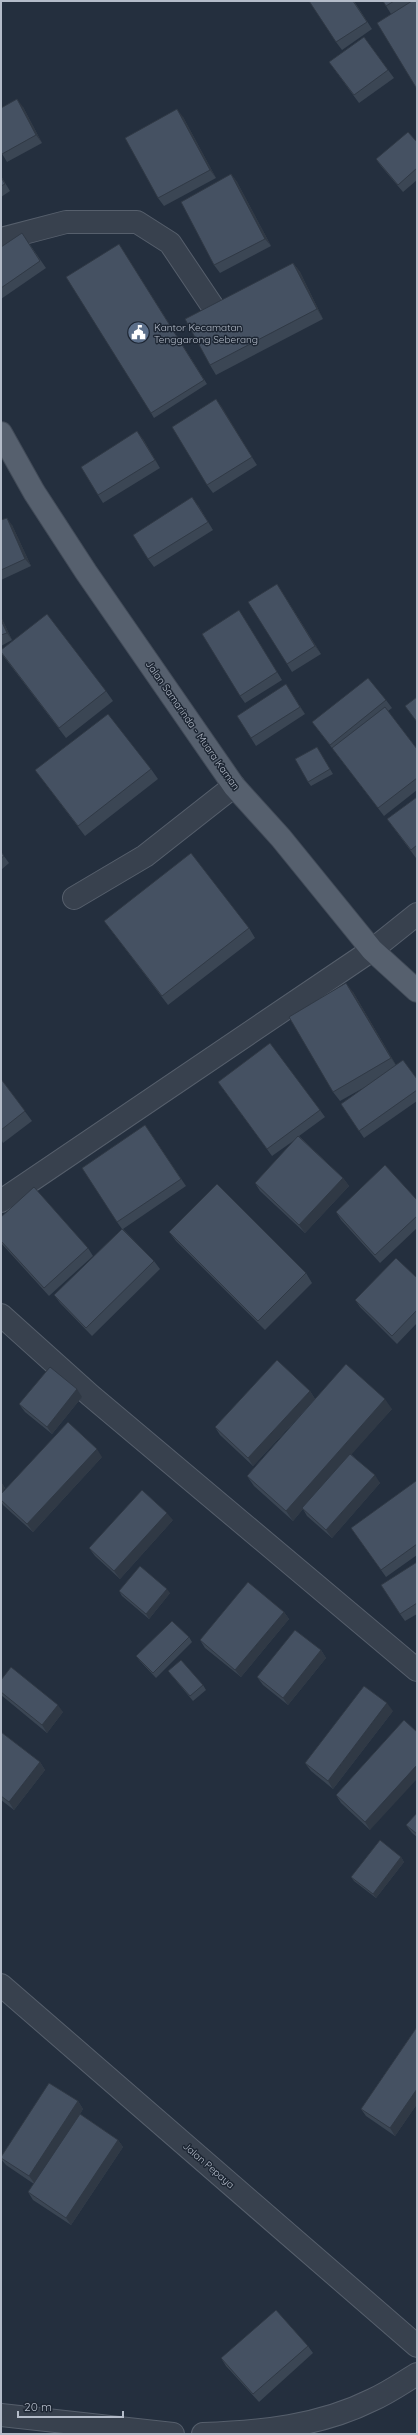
<svg xmlns="http://www.w3.org/2000/svg" width="418" height="2435" font-family="Quicksand,sans-serif">
	<style>
		.lines { fill: none; stroke-linecap: round; stroke-linejoin: round }
		.minor-casing { stroke: #565f6c; stroke-width: 24 }
		.major-casing { stroke: #414a57; stroke-width: 24 }
		.minor { stroke: #38414e; stroke-width: 22 }
		.major { stroke: #56606e; stroke-width: 22 }
		.wall { fill: #3b4654 }
		.shaded-wall { fill: #303945 }
		.building { fill: #455162; stroke: #303945 }
		.labels { text-anchor: middle; stroke-width: 3; stroke-linejoin: round; paint-order: stroke }
		.poi-label { font-size: 10px; fill: #b4bcc9; stroke: #1d2633; text-anchor: start }
		.street-label { font-size: 10px; fill: #b4bcc9; stroke: #1d2633 }
	</style>
	<rect width="100%" height="100%" fill="#242f3e"/>
	<g class="lines">
		<defs>
			<path id="minor" d="M 1,239 L 66,222 L 137,222 L 170,243 L 213,307
				M 74,898 L 145,856 L 234,786
				M 1,1201 L 372,950 L 417,914
				M 1,1315 L 90,1395 L 417,1670
				M 1,1985 L 417,2346
				M 1,2415 L 173,2434
				M 203,2434 C 261,2432 320,2426 372,2400 C 388,2393 402,2383 417,2374"/>
			<path id="major" d="M 1,433 L 34,492 L 86,572 L 234,786 L 281,838 L 372,950 L 417,991"/>
		</defs>
		<use href="#minor" class="minor-casing"/>
		<use href="#major" class="major-casing"/>
		<use href="#minor" class="minor"/>
		<use href="#major" class="major"/>
	</g>
	<path class="wall" d="M 354,1 L 372,29 L 342,50 L 336,42 Z
		M 383,1 L 417,1 L 391,14 Z
		M 364,37 L 394,78 L 359,103 L 329,62 Z
		M 23,107 L 42,143 L 7,162 L 1,152 Z
		M 183,117 L 216,178 L 164,206 L 158,198 Z
		M 417,142 L 417,180 L 403,192 L 381,166 L 376,159 Z
		M 231,174 L 237,182 L 271,246 L 220,273 L 214,265 Z
		M 1,176 L 10,191 L 1,197 Z
		M 22,233 L 46,268 L 1,299 L 1,247 Z
		M 119,244 L 207,384 L 154,418 L 151,413 Z
		M 293,263 L 300,272 L 323,319 L 216,375 L 210,365 Z
		M 216,399 L 257,465 L 213,493 L 207,485 Z
		M 143,439 L 160,468 L 103,503 L 98,495 Z
		M 198,505 L 213,530 L 154,567 L 148,559 Z
		M 1,520 L 12,525 L 31,566 L 1,580 Z
		M 277,584 L 321,654 L 292,672 L 287,664 Z
		M 1,617 L 12,640 L 1,646 Z
		M 244,618 L 282,680 L 245,703 L 240,696 Z
		M 1,653 L 106,691 L 113,701 L 66,738 Z
		M 291,692 L 305,714 L 256,746 L 251,738 Z
		M 386,700 L 392,708 L 388,711 L 417,749 L 417,790 L 384,816 L 312,722 Z
		M 317,747 L 333,774 L 311,786 L 308,782 Z
		M 151,769 L 158,779 L 85,836 L 35,770 Z
		M 417,797 L 417,857 L 416,858 L 387,819 Z
		M 1,852 L 9,863 L 1,870 Z
		M 104,921 L 249,928 L 255,938 L 168,1005 Z
		M 353,992 L 396,1065 L 417,1079 L 417,1101 L 364,1138 L 341,1104 L 365,1087 L 340,1101 L 333,1092 Z
		M 1,1079 L 32,1121 L 3,1143 L 1,1139 Z
		M 218,1082 L 320,1110 L 325,1117 L 299,1136 L 343,1178 L 349,1186 L 305,1233 L 260,1191 L 255,1183 L 296,1139 L 272,1156 Z
		M 145,1125 L 186,1186 L 123,1229 L 154,1261 L 160,1269 L 92,1336 L 60,1303 L 54,1295 L 122,1229 L 117,1222 Z
		M 417,1200 L 417,1228 L 380,1263 L 341,1220 L 336,1212 Z
		M 1,1217 L 88,1248 L 93,1256 L 49,1296 L 1,1243 Z
		M 169,1232 L 306,1273 L 312,1283 L 265,1330 L 176,1241 Z
		M 417,1278 L 417,1323 L 397,1344 L 360,1307 L 355,1300 Z
		M 310,1391 L 315,1399 L 392,1409 L 351,1454 L 380,1483 L 332,1538 L 307,1516 L 303,1509 L 293,1521 L 254,1486 L 247,1476 L 308,1407 L 253,1466 L 220,1435 L 215,1427 Z
		M 82,1397 L 52,1434 L 25,1412 L 19,1404 Z
		M 102,1457 L 33,1532 L 3,1505 L 1,1501 L 1,1482 L 5,1488 L 2,1492 Z
		M 417,1481 L 417,1555 L 386,1577 L 351,1528 Z
		M 173,1520 L 120,1579 L 95,1556 L 89,1548 Z
		M 417,1562 L 417,1614 L 405,1621 L 400,1614 Z
		M 119,1591 L 170,1593 L 149,1619 L 122,1596 Z
		M 284,1612 L 289,1619 L 241,1677 L 205,1648 L 200,1640 Z
		M 189,1637 L 192,1642 L 156,1678 L 140,1661 L 136,1656 Z
		M 321,1650 L 326,1658 L 288,1705 L 263,1685 L 257,1677 Z
		M 168,1671 L 203,1685 L 206,1690 L 193,1701 Z
		M 1,1680 L 63,1712 L 47,1733 L 1,1695 Z
		M 393,1711 L 333,1789 L 311,1771 L 305,1763 Z
		M 404,1720 L 370,1830 L 341,1803 L 336,1795 Z
		M 1,1732 L 40,1762 L 45,1770 L 14,1810 L 1,1800 Z
		M 417,1813 L 417,1837 L 412,1833 L 406,1825 Z
		M 401,1857 L 404,1862 L 376,1898 L 354,1881 L 351,1877 Z
		M 417,2027 L 417,2104 L 395,2136 L 366,2116 L 361,2109 Z
		M 78,2101 L 83,2109 L 80,2114 L 118,2140 L 123,2147 L 71,2225 L 33,2200 L 28,2192 L 34,2184 L 6,2165 L 1,2159 L 1,2157 Z
		M 308,2346 L 313,2353 L 259,2402 L 226,2366 L 221,2358 Z"/>
	<path class="shaded-wall" d="M 17,99 L 23,107 L 42,143 L 36,135 Z
		M 177,109 L 183,117 L 216,178 L 210,170 Z
		M 231,174 L 237,182 L 271,246 L 265,239 Z
		M 293,263 L 300,272 L 323,319 L 317,309 Z
		M 216,399 L 222,407 L 257,465 L 252,457 Z
		M 137,431 L 143,439 L 160,468 L 155,460 Z
		M 192,497 L 198,505 L 213,530 L 208,522 Z
		M 7,518 L 12,525 L 31,566 L 25,559 Z
		M 277,584 L 282,592 L 321,654 L 315,646 Z
		M 1,617 L 12,640 L 7,633 L 1,620 Z
		M 286,684 L 291,692 L 305,714 L 300,707 Z
		M 346,983 L 353,992 L 397,1067 L 391,1058 Z
		M 343,1178 L 349,1186 L 305,1233 L 299,1225 Z
		M 77,1389 L 82,1397 L 52,1434 L 47,1427 Z
		M 310,1391 L 315,1399 L 253,1466 L 248,1458 Z
		M 385,1399 L 392,1409 L 303,1509 L 302,1508 L 303,1509 L 293,1521 L 286,1511 Z
		M 97,1449 L 102,1457 L 33,1532 L 27,1524 Z
		M 375,1475 L 380,1483 L 332,1538 L 326,1530 Z
		M 1,1482 L 5,1488 L 1,1494 Z
		M 167,1513 L 173,1520 L 120,1579 L 114,1571 Z
		M 167,1589 L 170,1593 L 149,1619 L 146,1614 Z
		M 284,1612 L 289,1619 L 241,1677 L 235,1670 Z
		M 321,1650 L 326,1658 L 288,1705 L 283,1698 Z
		M 387,1703 L 393,1711 L 333,1789 L 328,1781 Z
		M 58,1705 L 63,1712 L 47,1733 L 42,1725 Z
		M 40,1762 L 45,1770 L 14,1810 L 9,1802 Z
		M 417,1765 L 417,1779 L 370,1830 L 365,1822 Z
		M 401,1857 L 404,1862 L 376,1898 L 373,1894 Z
		M 417,2089 L 417,2104 L 395,2136 L 390,2128 Z
		M 78,2101 L 83,2109 L 35,2184 L 29,2176 Z
		M 118,2140 L 123,2147 L 71,2225 L 66,2218 Z"/>
	<path class="building" d="M 309,1 L 353,1 L 367,22 L 336,42 Z
		M 383,1 L 394,1 L 386,6 Z
		M 412,1 L 417,1 L 417,89 L 377,23 Z
		M 364,37 L 388,70 L 354,95 L 329,62 Z
		M 17,99 L 36,135 L 2,154 L 1,152 L 1,108 Z
		M 177,109 L 210,170 L 158,198 L 125,138 Z
		M 408,132 L 417,142 L 417,168 L 398,185 L 376,159 Z
		M 231,174 L 265,239 L 214,265 L 181,202 Z
		M 1,177 L 5,184 L 1,186 Z
		M 22,233 L 40,261 L 1,288 L 1,247 Z
		M 119,244 L 204,380 L 151,413 L 66,277 Z
		M 293,263 L 317,309 L 210,365 L 185,319 Z
		M 216,399 L 252,457 L 207,485 L 172,427 Z
		M 137,431 L 155,460 L 98,495 L 81,467 Z
		M 192,497 L 208,522 L 148,559 L 133,535 Z
		M 7,518 L 25,559 L 1,570 L 1,520 Z
		M 277,584 L 315,646 L 287,664 L 248,602 Z
		M 239,610 L 277,672 L 240,696 L 202,634 Z
		M 47,614 L 106,691 L 59,728 L 1,652 L 1,650 Z
		M 1,620 L 7,633 L 1,635 Z
		M 368,678 L 386,700 L 330,745 L 312,722 Z
		M 286,684 L 300,707 L 251,738 L 237,716 Z
		M 417,697 L 417,722 L 405,706 Z
		M 385,707 L 417,749 L 417,778 L 378,808 L 332,748 Z
		M 108,714 L 151,769 L 78,826 L 35,770 Z
		M 317,747 L 330,769 L 308,782 L 295,759 Z
		M 417,797 L 417,845 L 411,850 L 387,819 Z
		M 1,852 L 4,856 L 1,858 Z
		M 191,853 L 249,928 L 162,996 L 104,921 Z
		M 346,983 L 391,1058 L 333,1092 L 289,1017 Z
		M 270,1043 L 320,1110 L 267,1149 L 218,1082 Z
		M 403,1060 L 417,1079 L 417,1090 L 359,1131 L 341,1104 Z
		M 1,1079 L 25,1111 L 1,1130 Z
		M 145,1125 L 181,1179 L 117,1222 L 82,1168 Z
		M 298,1136 L 343,1178 L 299,1225 L 255,1183 Z
		M 385,1165 L 417,1200 L 417,1216 L 375,1255 L 336,1212 Z
		M 217,1184 L 306,1273 L 258,1321 L 169,1232 Z
		M 34,1187 L 88,1248 L 44,1288 L 1,1241 L 1,1217 Z
		M 122,1229 L 154,1261 L 86,1328 L 54,1295 Z
		M 396,1258 L 417,1278 L 417,1310 L 392,1336 L 355,1300 Z
		M 277,1360 L 310,1391 L 248,1458 L 215,1427 Z
		M 346,1364 L 385,1399 L 286,1511 L 247,1476 Z
		M 50,1367 L 77,1389 L 47,1427 L 19,1404 Z
		M 68,1422 L 97,1449 L 27,1524 L 1,1500 L 1,1494 Z
		M 350,1454 L 375,1475 L 326,1530 L 302,1508 Z
		M 416,1481 L 417,1481 L 417,1544 L 381,1570 L 351,1528 Z
		M 142,1490 L 167,1513 L 114,1571 L 89,1548 Z
		M 417,1562 L 417,1603 L 400,1614 L 381,1585 Z
		M 140,1566 L 167,1589 L 146,1614 L 119,1591 Z
		M 248,1582 L 284,1612 L 235,1670 L 200,1640 Z
		M 172,1621 L 189,1637 L 153,1673 L 136,1656 Z
		M 295,1630 L 321,1650 L 283,1698 L 257,1677 Z
		M 181,1660 L 203,1685 L 190,1696 L 168,1671 Z
		M 11,1667 L 58,1705 L 42,1725 L 1,1692 L 1,1680 Z
		M 364,1686 L 387,1703 L 328,1781 L 305,1763 Z
		M 404,1720 L 417,1732 L 417,1765 L 365,1822 L 336,1795 Z
		M 1,1732 L 40,1762 L 9,1802 L 1,1796 Z
		M 417,1813 L 417,1834 L 406,1825 Z
		M 380,1840 L 401,1857 L 373,1894 L 351,1877 Z
		M 417,2027 L 417,2089 L 390,2128 L 361,2109 Z
		M 49,2083 L 78,2101 L 29,2176 L 1,2158 L 1,2157 Z
		M 80,2114 L 118,2140 L 66,2218 L 28,2192 Z
		M 276,2310 L 308,2346 L 253,2394 L 221,2358 Z"/>
	<defs>
		<symbol id="civic-disc" viewBox="-11 -11 22 22"><circle r="9.5" fill="#5c6f8a" stroke="#1d2633"/><path d="M-.6-6.5H3V-4.5H.6V-3L4-1V1h2V6H-6V1h2V-1L-.6-3ZM-1.2 2.5V6h2.4V2.5Z" fill="#fff"/></symbol>
	</defs>
	<g fill-rule="evenodd">
		<use href="#civic-disc" x="126" y="320" width="25" height="25"/>
	</g>
	<g class="labels">
		<g class="poi-label">
			<text x="154" y="331">Kantor Kecamatan<tspan x="154" dy="12">Tenggarong Seberang</tspan></text>
		</g>
		<g class="street-label">
			<text transform="translate(193 725) rotate(55)" y="4">Jalan Samarinda - Muara Kaman</text>
			<text transform="translate(209 2165) rotate(41)" y="4">Jalan Pepaya</text>
		</g>
	</g>
	<rect width="418" height="2435" fill="none" stroke="#b4bcc9" stroke-width="4"/>
	<path d="M18 2411v6h105v-6" fill="none" stroke="#b4bcc9" stroke-width="2"/>
	<text x="24" y="2411" font-size="12" fill="#b4bcc9" stroke="#1d2633" stroke-width="3" paint-order="stroke">20 m</text>
</svg>
